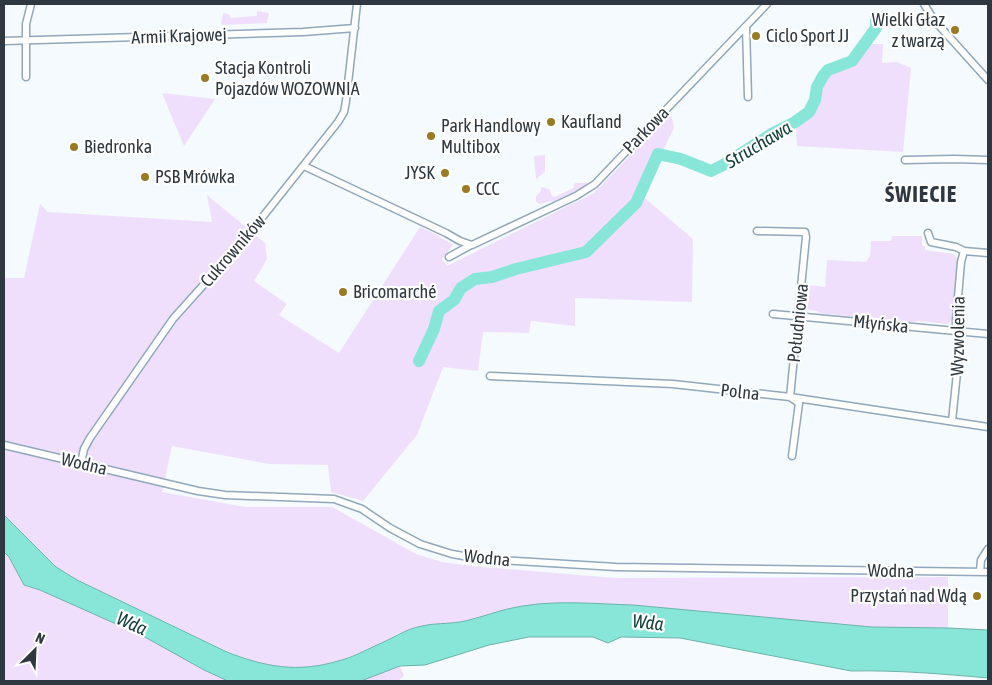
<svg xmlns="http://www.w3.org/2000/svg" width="992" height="685" font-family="'Asap Condensed',sans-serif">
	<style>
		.green { fill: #efdffd }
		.water { fill: #88e6d8; stroke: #6db2aa }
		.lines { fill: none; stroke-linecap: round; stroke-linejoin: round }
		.river { stroke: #88e6d8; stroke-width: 12 }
		.street-casing { stroke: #91a7bb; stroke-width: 9 }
		.street { stroke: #fff; stroke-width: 6 }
		.poi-dot { fill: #987b23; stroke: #fff; stroke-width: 2 }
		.labels { text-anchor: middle; stroke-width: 4.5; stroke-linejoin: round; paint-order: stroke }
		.poi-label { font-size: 18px; fill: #2f3840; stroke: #fff; text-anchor: start }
		.street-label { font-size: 18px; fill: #2f3840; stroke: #fff }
		.water-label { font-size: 19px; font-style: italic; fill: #16413c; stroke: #fff }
		.district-label { font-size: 22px; font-weight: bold; letter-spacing: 1px; fill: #2f3840; stroke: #fff }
	</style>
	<rect width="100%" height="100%" fill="#f5fafe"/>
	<path class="green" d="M 257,11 L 269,13 L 267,23 L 221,25 L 223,13 L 230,15 L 230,18 L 257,16 Z
		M 870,44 L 883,44 L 882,63 L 897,62 L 911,68 L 903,152 L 797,146 L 796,127 L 812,113 L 829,76 L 854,64 Z
		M 162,93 L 215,99 L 184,146 Z
		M 671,113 L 674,128 L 641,195 L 693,239 L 692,302 L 575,298 L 575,326 L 531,321 L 529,333 L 483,332 L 478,371 L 443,367 L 417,435 L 363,501 L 331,492 L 328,465 L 269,464 L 172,446 L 162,492 L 245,507 L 332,507 L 416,554 L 442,562 L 472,566 L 615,578 L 948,577 L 948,628 L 872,627 L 633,605 L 522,606 L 460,622 L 422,626 L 399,633 L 380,644 L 339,661 L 306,668 L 279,667 L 251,661 L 227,651 L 77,580 L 56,567 L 4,515 L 4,278 L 24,278 L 40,204 L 48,212 L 212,222 L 207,195 L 265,243 L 267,259 L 254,281 L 287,304 L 279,315 L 339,353 L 420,227 L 437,235 L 453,245 L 442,259 L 447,266 L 594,193 Z
		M 545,155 L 545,172 L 536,179 L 534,156 Z
		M 575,183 L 589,183 L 577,192 L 554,202 L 551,201 L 540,204 L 536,202 L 536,196 L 541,191 L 541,187 L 549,189 L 552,196 L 555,197 L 573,188 Z
		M 892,236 L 922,236 L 922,246 L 925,246 L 925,250 L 954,254 L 957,258 L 952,320 L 948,324 L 918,321 L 911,323 L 820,313 L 817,311 L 805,309 L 805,306 L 808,306 L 810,285 L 825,287 L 827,260 L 866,262 L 870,256 L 871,241 L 891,241 Z
		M 4,553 L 9,557 L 24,585 L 40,590 L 143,636 L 204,670 L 228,681 L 4,681 Z
		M 400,666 L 404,676 L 398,681 L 362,681 Z"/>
	<path class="water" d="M 4,515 L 56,567 L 77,580 L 227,652 C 265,667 298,673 338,661 C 351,658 364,651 377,645 C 392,639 405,629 422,626 C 434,623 447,624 460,622 C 481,618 501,609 523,606 C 558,600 597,604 633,605 L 872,627 L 948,628 L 988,630 L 988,678 C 943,674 897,670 851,671 L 680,638 L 621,637 L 608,643 L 593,637 L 529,637 L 489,645 L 425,665 L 400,666 L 361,681 L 228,681 L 204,670 L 143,636 L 40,590 L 24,585 L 9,557 L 4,552 Z"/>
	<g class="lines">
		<path class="river" d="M 419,361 L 434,329 L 439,311 L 454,300 L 461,288 L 475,279 L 492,277 L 516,269 L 586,252 L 636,203 L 658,154 L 681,159 L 711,171 L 723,165 L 773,133 L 795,122 L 809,112 L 815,100 L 817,87 L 823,76 L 828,70 L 852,61 L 876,28 L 876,20"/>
		<defs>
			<path id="street" d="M 924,4 L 934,20 L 988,80
				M 746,27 L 748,97
				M 4,41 L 303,32 L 355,28
				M 26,77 L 26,24 L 31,4
				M 905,160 L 954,159 L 988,160
				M 304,166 L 446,233 L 460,241 L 472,245 L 576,196 L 595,184 L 767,4
				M 757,231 L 805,232 L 806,237 L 790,397 L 799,403 L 792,456
				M 928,233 L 931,242 L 956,247 L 964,251 L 988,253
				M 449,257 L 471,245
				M 773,314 L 988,334
				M 490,376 L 673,384 L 790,397 L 988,427
				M 952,421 L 960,344 L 956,325 L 956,320 L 961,262 L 964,251
				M 4,445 L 198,491 L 225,495 L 334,499 L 362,509 L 390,528 L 420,544 L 452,554 L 481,559 L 616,567 L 988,572
				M 81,463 L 84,449 L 90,438 L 173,319 L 249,234 L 338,122 L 344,112 L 346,101 L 357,4
				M 980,572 L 981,560 L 988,549"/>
		</defs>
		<use href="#street" class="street-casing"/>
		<use href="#street" class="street"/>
	</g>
	<g class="poi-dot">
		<circle cx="955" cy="30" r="5"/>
		<circle cx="756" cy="36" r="5"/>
		<circle cx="205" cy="78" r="5"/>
		<circle cx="551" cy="122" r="5"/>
		<circle cx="431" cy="136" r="5"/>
		<circle cx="74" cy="147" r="5"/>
		<circle cx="445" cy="173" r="5"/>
		<circle cx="145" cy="177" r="5"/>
		<circle cx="466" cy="189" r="5"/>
		<circle cx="343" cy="292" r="5"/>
		<circle cx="977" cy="596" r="5"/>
	</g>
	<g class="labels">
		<g class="poi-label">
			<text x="945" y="26" text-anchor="end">Wielki Głaz<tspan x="945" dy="21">z twarzą</tspan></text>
			<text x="766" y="42">Ciclo Sport JJ</text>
			<text x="215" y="74">Stacja Kontroli<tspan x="215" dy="21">Pojazdów WOZOWNIA</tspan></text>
			<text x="561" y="128">Kaufland</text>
			<text x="441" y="132">Park Handlowy<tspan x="441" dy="21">Multibox</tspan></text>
			<text x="84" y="153">Biedronka</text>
			<text x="435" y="179" text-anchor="end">JYSK</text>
			<text x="155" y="183">PSB Mrówka</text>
			<text x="476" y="195">CCC</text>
			<text x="353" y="298">Bricomarché</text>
			<text x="967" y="602" text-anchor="end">Przystań nad Wdą</text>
		</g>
		<g class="street-label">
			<text transform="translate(179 36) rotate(-2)" y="6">Armii Krajowej</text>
			<text transform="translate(646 130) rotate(-46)" y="6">Parkowa</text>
			<text transform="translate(233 251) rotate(-49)" y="6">Cukrowników</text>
			<text transform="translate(798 323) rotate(-84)" y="6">Południowa</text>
			<text transform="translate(881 324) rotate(6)" y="6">Młyńska</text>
			<text transform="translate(958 336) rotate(-89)" y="6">Wyzwolenia</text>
			<text transform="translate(740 392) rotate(6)" y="6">Polna</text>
			<text transform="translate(84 464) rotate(13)" y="6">Wodna</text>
			<text transform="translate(487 558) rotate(6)" y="6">Wodna</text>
			<text transform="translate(891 571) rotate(1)" y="6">Wodna</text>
		</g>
		<g class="water-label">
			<text transform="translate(758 144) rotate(-31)" y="7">Struchawa</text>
			<text transform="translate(648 622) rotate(6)" y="7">Wda</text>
			<text transform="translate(132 623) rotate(24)" y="7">Wda</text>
		</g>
		<g class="district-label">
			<text x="921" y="202">ŚWIECIE</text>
		</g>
	</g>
	<rect width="992" height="685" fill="none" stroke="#2f3840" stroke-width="10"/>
	<g transform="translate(35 650) rotate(24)" stroke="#ffffff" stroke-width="4" paint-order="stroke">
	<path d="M0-4L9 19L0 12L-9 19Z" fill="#2f3840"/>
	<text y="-8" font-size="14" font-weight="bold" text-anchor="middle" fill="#2f3840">N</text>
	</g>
</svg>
